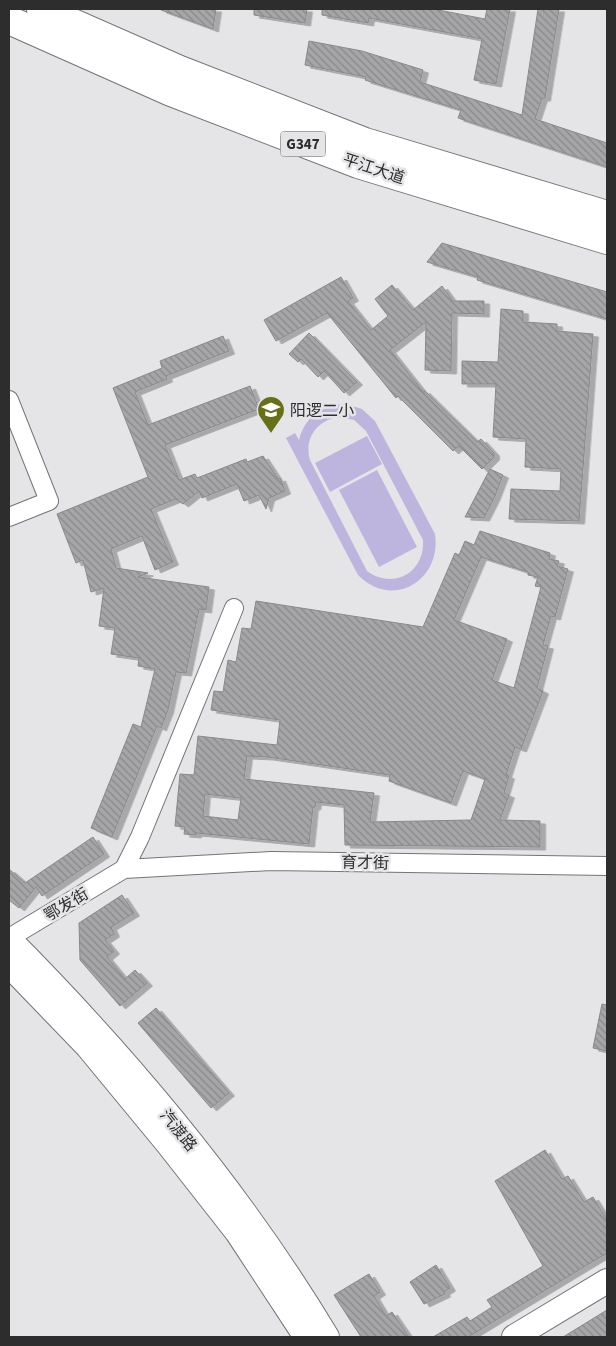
<svg xmlns="http://www.w3.org/2000/svg" width="616" height="1346" font-family="'Source Sans 3','Noto Sans SC',sans-serif">
	<style>
		.grass { fill: #bdb5de; fill-rule: evenodd }
		.building { fill: url(#building-back-hatch); stroke: #89888c; fill-rule: evenodd; filter: url(#shadow) }
		.lines { fill: none; stroke-linecap: round; stroke-linejoin: round }
		.street-casing { stroke: #747377; stroke-width: 20 }
		.secondary-casing { stroke: #747377; stroke-width: 26 }
		.highway-casing { stroke: #747377; stroke-width: 30 }
		.street { stroke: #fff; stroke-width: 18 }
		.secondary { stroke: #fff; stroke-width: 24 }
		.highway { stroke: #fff; stroke-width: 28 }
		.labels { text-anchor: middle; stroke-width: 5; stroke-linejoin: round; paint-order: stroke }
		.shield { fill: #e5e5e8; stroke: #646466; stroke-width: 1 }
		.shield-label { font-size: 15px; font-weight: bold; fill: #2d2d2e }
		.street-label { font-size: 16px; fill: #2d2d2e; stroke: #e5e5e8 }
		.poi-label { font-size: 16px; fill: #2d2d2e; stroke: #e5e5e8; text-anchor: start }
	</style>
	<defs>
		<pattern id="building-back-hatch" width="6" height="6" patternUnits="userSpaceOnUse" patternTransform="scale(1.25)"><rect width="6" height="6" fill="#a6a6a9"/><path d="M-1 5l2 2M0 0l6 6M5-1l2 2" fill="none" stroke="#88888a"/></pattern>
		<filter id="shadow"><feDropShadow dx="5.5" dy="3" stdDeviation="0" flood-color="#0004"/></filter>
	</defs>
	<rect width="100%" height="100%" fill="#e5e5e8"/>
	<path class="grass" d="M 345,404 L 362,409 L 375,421 L 435,534 C 442,581 392,610 358,575 L 286,438 L 295,433 L 299,440 C 305,417 321,405 345,404 ZM 338,417 L 354,420 L 366,431 L 423,540 C 425,573 393,590 367,571 L 310,460 C 304,439 316,421 338,417 Z
		M 367,436 L 382,464 L 330,492 L 315,463 Z
		M 377,470 L 417,547 L 379,567 L 339,490 Z"/>
	<path class="building" d="M 161,9 L 216,9 L 213,29 L 161,10 Z
		M 254,9 L 307,9 L 305,23 L 254,15 Z
		M 322,9 L 433,9 L 485,19 L 487,9 L 510,9 L 496,84 L 474,80 L 482,39 L 369,18 L 368,23 L 322,15 Z
		M 538,9 L 559,9 L 545,98 L 542,98 L 535,119 L 607,143 L 607,167 L 458,118 L 461,110 L 365,80 L 366,77 L 305,65 L 309,41 L 362,51 L 423,70 L 420,82 L 522,115 Z
		M 442,243 L 607,292 L 607,319 L 477,280 L 478,277 L 427,262 Z
		M 341,277 L 353,298 L 348,301 L 371,330 L 388,316 L 375,299 L 392,285 L 413,310 L 442,286 L 453,301 L 484,301 L 484,314 L 452,313 L 451,371 L 425,370 L 426,322 L 390,350 L 424,393 L 424,390 L 477,442 L 481,439 L 494,453 L 494,457 L 482,469 L 459,446 L 453,451 L 398,396 L 396,398 L 327,313 L 276,341 L 264,320 Z
		M 501,309 L 523,311 L 523,322 L 557,324 L 557,331 L 593,334 L 579,521 L 509,519 L 511,489 L 560,491 L 561,469 L 525,467 L 526,439 L 493,437 L 496,384 L 462,384 L 462,361 L 498,362 Z
		M 309,333 L 357,382 L 344,393 L 324,371 L 318,377 L 301,359 L 298,362 L 289,354 Z
		M 223,336 L 229,351 L 166,376 L 167,379 L 135,392 L 148,425 L 250,386 L 259,409 L 165,445 L 179,480 L 195,474 L 197,478 L 246,459 L 247,462 L 263,456 L 278,479 L 280,478 L 285,491 L 269,498 L 266,509 L 259,495 L 244,501 L 237,484 L 202,498 L 199,491 L 183,504 L 176,499 L 151,509 L 173,562 L 155,570 L 142,536 L 111,549 L 116,568 L 148,573 L 138,577 L 209,587 L 206,610 L 199,609 L 186,673 L 176,672 L 168,710 L 161,728 L 157,726 L 112,837 L 91,828 L 133,724 L 141,727 L 155,669 L 138,666 L 139,658 L 111,654 L 115,628 L 99,626 L 104,588 L 91,592 L 83,560 L 76,563 L 57,514 L 148,477 L 113,388 L 162,368 L 160,361 Z
		M 490,469 L 503,475 L 495,496 L 484,518 L 465,517 Z
		M 480,531 L 550,553 L 549,559 L 559,561 L 557,566 L 568,569 L 555,617 L 551,616 L 543,645 L 548,646 L 537,688 L 543,691 L 521,749 L 515,747 L 506,775 L 509,776 L 504,793 L 509,795 L 500,820 L 540,821 L 540,847 L 345,845 L 344,805 L 316,802 L 315,807 L 313,807 L 309,844 L 196,833 L 196,835 L 184,834 L 185,827 L 175,826 L 180,774 L 194,775 L 198,736 L 277,745 L 280,720 L 211,710 L 214,691 L 223,692 L 228,660 L 236,662 L 242,628 L 251,629 L 256,601 L 423,627 L 455,553 L 459,555 L 465,541 L 474,545 ZM 481,557 L 528,572 L 528,575 L 538,577 L 535,586 L 541,587 L 514,688 L 492,680 L 507,639 L 454,620 ZM 247,756 L 268,757 L 390,775 L 389,781 L 451,803 L 463,771 L 485,779 L 471,820 L 370,822 L 374,793 L 244,779 ZM 205,794 L 241,798 L 238,820 L 203,816 Z
		M 93,837 L 104,854 L 42,896 L 36,887 L 19,908 L 9,900 L 9,869 L 25,883 Z
		M 122,895 L 134,913 L 111,927 L 114,934 L 105,940 L 114,951 L 107,957 L 125,979 L 135,970 L 147,983 L 120,1006 L 80,960 L 79,923 Z
		M 602,1004 L 607,1005 L 607,1051 L 593,1048 Z
		M 156,1008 L 229,1093 L 211,1108 L 138,1023 Z
		M 545,1150 L 562,1179 L 568,1176 L 584,1202 L 593,1197 L 607,1220 L 607,1253 L 468,1337 L 433,1337 L 467,1317 L 470,1321 L 492,1307 L 487,1300 L 543,1266 L 495,1181 Z
		M 436,1265 L 450,1288 L 444,1292 L 445,1294 L 424,1304 L 410,1282 Z
		M 369,1274 L 380,1292 L 374,1296 L 386,1316 L 392,1312 L 409,1337 L 361,1337 L 334,1295 Z
		M 607,1310 L 607,1337 L 563,1337 Z"/>
	<g class="lines">
		<defs>
			<path id="street" d="M 9,400 L 49,501 L 9,517
				M 124,869 L 140,837 L 234,608
				M 9,938 L 124,869 L 271,861 L 607,866"/>
			<path id="secondary" d="M 9,939 C 128,1059 240,1192 327,1337
				M 9,965 L 88,1047 L 168,1144 L 237,1232 L 306,1337
				M 514,1337 L 607,1281"/>
			<path id="highway" d="M 41,9 L 180,70 L 365,142 L 607,215
				M 9,20 L 171,92 L 358,164 L 607,240"/>
		</defs>
		<use href="#street" class="street-casing"/>
		<use href="#secondary" class="secondary-casing"/>
		<use href="#highway" class="highway-casing"/>
		<use href="#street" class="street"/>
		<use href="#secondary" class="secondary"/>
		<use href="#highway" class="highway"/>
	</g>
	<defs>
		<symbol id="school-pin" viewBox="-11 -11 22 30"><path d="M0 17L-7.5 6A9.5 9.5 0 1 1 7.5 6Z" fill="#687017" stroke="#e5e5e8"/><path d="M0-5L7-2L0 1L-7-2ZM-4 1L0 2.5L4 1V4Q0 6-4 4Z" fill="#fff"/></symbol>
	</defs>
	<g fill-rule="evenodd">
		<use href="#school-pin" x="255" y="394" width="32" height="43"/>
	</g>
	<g class="labels">
		<rect class="shield" x="280.5" y="131.5" width="45" height="25" rx="4"/>
		<g class="shield-label">
			<text x="303" y="149">G347</text>
		</g>
		<g class="street-label">
			<text transform="translate(374 168) rotate(18)" y="6">平江大道</text>
			<text transform="translate(365 862) rotate(1)" y="6">育才街</text>
			<text transform="translate(66 904) rotate(-31)" y="6">鄂发街</text>
			<text transform="translate(179 1130) rotate(51)" y="6">汽渡路</text>
		</g>
		<g class="poi-label">
			<text x="290" y="416">阳逻二小</text>
		</g>
	</g>
	<rect width="616" height="1346" fill="none" stroke="#2d2d2e" stroke-width="20"/>
</svg>
